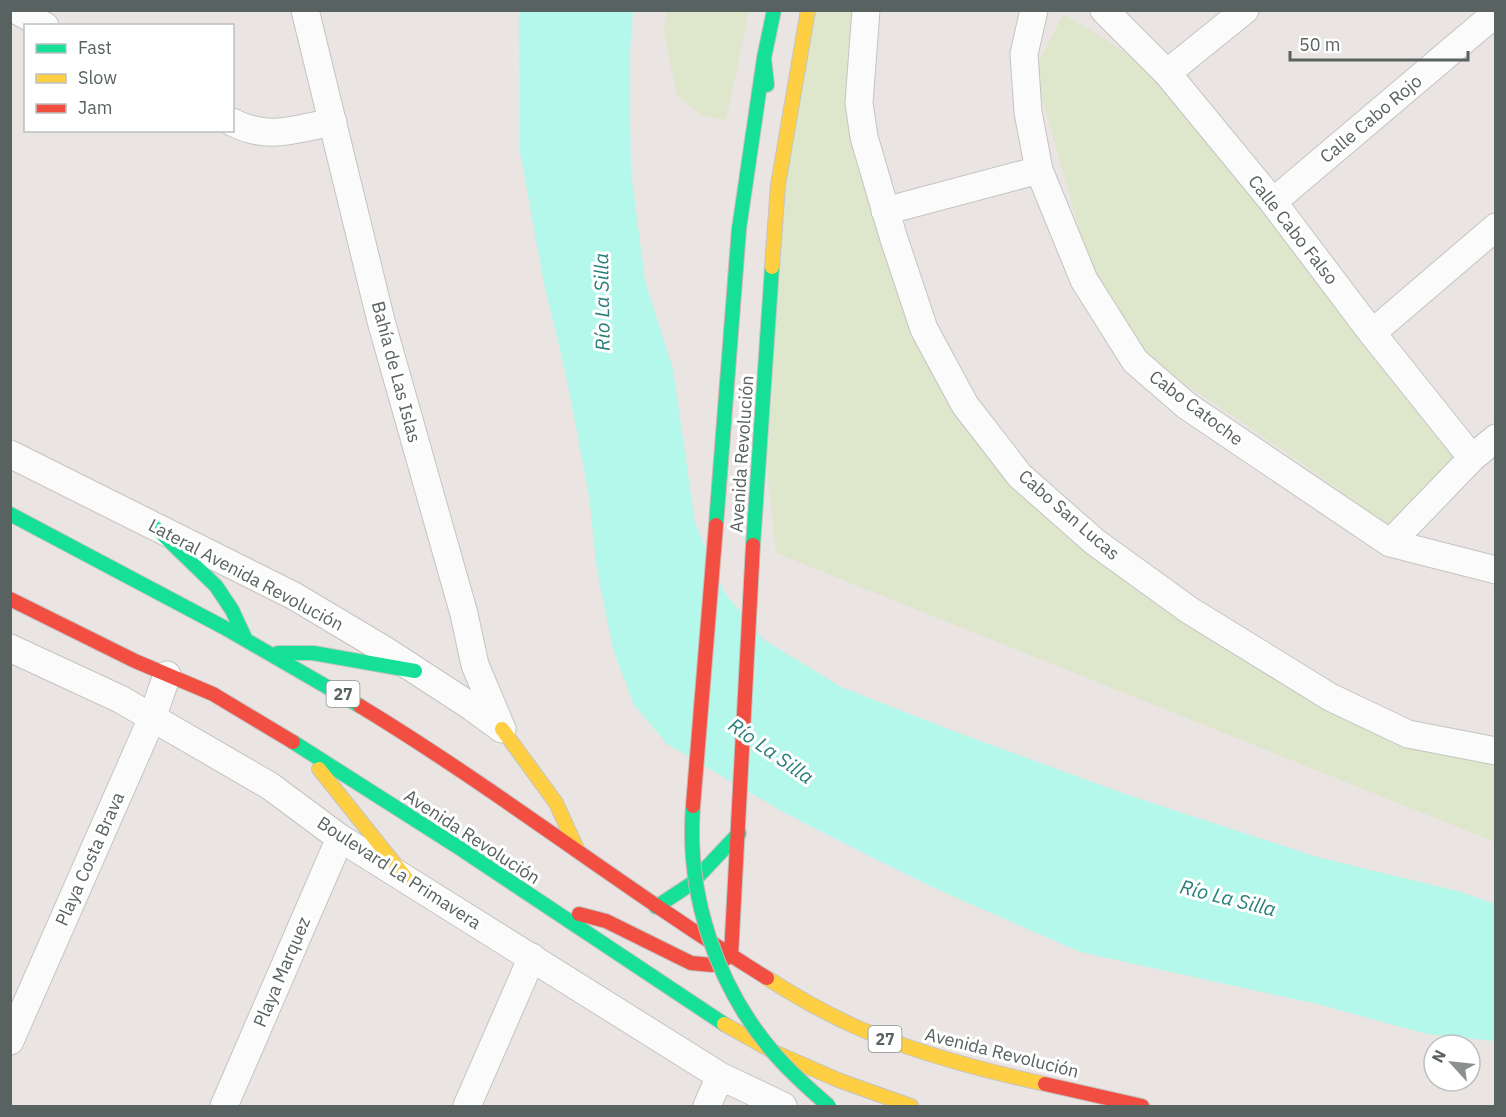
<svg xmlns="http://www.w3.org/2000/svg" width="1506" height="1117" font-family="'IBM Plex Sans',sans-serif">
	<style>
		.green { fill: #dee6cb }
		.water { fill: #b4f7eb }
		.lines { fill: none; stroke-linecap: round; stroke-linejoin: round }
		.street-casing { stroke: #c4c4c3; stroke-width: 29 }
		.fast-casing { stroke: #c3c4c3; stroke-width: 16 }
		.slow-casing { stroke: #c3c4c3; stroke-width: 16 }
		.jam-casing { stroke: #c3c4c3; stroke-width: 16 }
		.street { stroke: #fcfbfb; stroke-width: 27 }
		.fast { stroke: #16e098; stroke-width: 14 }
		.slow { stroke: #ffcf43; stroke-width: 14 }
		.jam { stroke: #f24e42; stroke-width: 14 }
		.fast-bridge-casing { stroke: #d3b3ae; stroke-width: 16; stroke-linecap: butt }
		.jam-bridge-casing { stroke: #d3b3ae; stroke-width: 16; stroke-linecap: butt }
		.fast-bridge { stroke: #16e098; stroke-width: 14 }
		.jam-bridge { stroke: #f24e42; stroke-width: 14 }
		.labels { text-anchor: middle; stroke-width: 6; stroke-linejoin: round; paint-order: stroke }
		.shield { fill: #fff; stroke: #8a9190; stroke-width: 1.5 }
		.shield-label { font-size: 16px; font-weight: bold; fill: #586261 }
		.street-label { font-size: 18px; fill: #586261; stroke: #fff }
		.water-label { font-size: 20px; font-style: italic; fill: #288078; stroke: #fff }
	</style>
	<rect width="100%" height="100%" fill="#eae4e2"/>
	<path class="green" d="M 667,11 L 749,11 L 726,120 L 701,115 L 677,95 L 664,32 Z
		M 803,11 L 861,11 L 854,115 L 962,409 L 1173,614 L 1495,759 L 1495,842 L 776,553 L 763,431 Z
		M 1064,14 L 1156,72 L 1464,454 L 1388,525 L 1286,452 L 1151,361 L 1091,271 L 1034,69 Z"/>
	<path class="water" d="M 519,11 L 633,11 L 629,64 L 631,172 L 645,281 L 673,369 L 695,523 L 724,592 L 764,640 L 841,687 L 956,732 L 1128,795 L 1317,857 L 1461,892 L 1495,904 L 1495,1041 L 1427,1034 L 1317,1004 L 1080,952 L 943,892 L 875,859 L 785,813 L 667,744 L 634,705 L 613,649 L 597,570 L 589,496 L 566,375 L 544,284 L 520,152 Z"/>
	<g class="lines">
		<defs>
			<path id="street" d="M 16,10 L 45,26
				M 305,10 L 381,321 L 464,614 L 475,665 L 502,729
				M 866,10 L 859,103 L 864,137 L 893,236 L 924,329 L 965,405 L 1020,476 L 1095,542 L 1189,610 L 1330,697 L 1408,734 L 1496,751
				M 1034,10 L 1024,54 L 1028,112 L 1039,170 L 1084,280 L 1135,361 L 1187,406 L 1390,543 L 1496,570
				M 1104,10 L 1167,73 L 1273,202 L 1372,333 L 1472,458
				M 1167,73 L 1245,10
				M 232,122 C 268,141 295,129 333,122
				M 1273,202 L 1496,13
				M 885,211 L 1039,170
				M 1372,333 L 1496,227
				M 10,454 L 294,596 L 383,649 L 472,707 L 502,729
				M 1390,543 L 1472,458 L 1496,438
				M 10,648 L 120,699 L 270,786 L 340,838 L 720,1076 L 783,1106
				M 10,1041 L 152,718 L 167,675
				M 224,1106 L 340,838
				M 467,1106 L 532,957
				M 707,1106 L 720,1076"/>
			<path id="fast" d="M 767,85 L 764,58 L 774,10
				M 739,229 L 764,58
				M 10,514 L 225,628 L 360,706
				M 156,528 L 216,586 L 232,610 L 245,638
				M 753,545 L 772,267
				M 278,653 L 313,653 L 415,671
				M 293,742 L 458,847 L 724,1024
				M 656,907 L 691,884 L 739,833"/>
			<path id="slow" d="M 772,267 L 778,185 L 808,10
				M 502,729 L 556,803 L 577,849
				M 319,769 L 406,878
				M 767,978 C 795,996 825,1013 856,1027 C 916,1053 981,1070 1045,1084
				M 724,1024 L 774,1052 L 838,1080 L 911,1106"/>
			<path id="jam" d="M 10,599 L 135,661 L 213,694 L 293,742
				M 360,706 C 500,791 628,892 767,978
				M 579,914 L 606,921 L 691,963 L 712,965 L 731,956
				M 731,956 L 753,545
				M 1045,1084 L 1142,1106"/>
		</defs>
		<use href="#street" class="street-casing"/>
		<use href="#fast" class="fast-casing"/>
		<use href="#slow" class="slow-casing"/>
		<use href="#jam" class="jam-casing"/>
		<use href="#street" class="street"/>
		<use href="#fast" class="fast"/>
		<use href="#slow" class="slow"/>
		<use href="#jam" class="jam"/>
		<defs>
			<path id="fast-bridge" d="M 716,525 L 739,229
				M 693,806 C 686,894 716,985 773,1052 C 790,1072 809,1089 829,1106"/>
			<path id="jam-bridge" d="M 693,806 L 716,525"/>
		</defs>
		<use href="#fast-bridge" class="fast-bridge-casing"/>
		<use href="#jam-bridge" class="jam-bridge-casing"/>
		<use href="#fast-bridge" class="fast-bridge"/>
		<use href="#jam-bridge" class="jam-bridge"/>
	</g>
	<g class="labels">
		<g class="shield">
			<rect x="326.5" y="681" width="33" height="26" rx="4.5"/>
			<rect x="868.5" y="1026" width="33" height="26" rx="4.5"/>
		</g>
		<g class="shield-label">
			<text x="343" y="700">27</text>
			<text x="885" y="1045">27</text>
		</g>
		<g class="street-label">
			<text transform="translate(1371 119) rotate(-40)" y="6">Calle Cabo Rojo</text>
			<text transform="translate(1293 230) rotate(52)" y="6">Calle Cabo Falso</text>
			<text transform="translate(396 372) rotate(75)" y="6">Bahía de Las Islas</text>
			<text transform="translate(1196 408) rotate(37)" y="6">Cabo Catoche</text>
			<text transform="translate(742 454) rotate(-86)" y="6">Avenida Revolución</text>
			<text transform="translate(1069 515) rotate(41)" y="6">Cabo San Lucas</text>
			<text transform="translate(246 575) rotate(28)" y="6">Lateral Avenida Revolución</text>
			<text transform="translate(472 837) rotate(33)" y="6">Avenida Revolución</text>
			<text transform="translate(90 859) rotate(-66)" y="6">Playa Costa Brava</text>
			<text transform="translate(399 873) rotate(33)" y="6">Boulevard La Primavera</text>
			<text transform="translate(282 972) rotate(-67)" y="6">Playa Marquez</text>
			<text transform="translate(1002 1053) rotate(14)" y="6">Avenida Revolución</text>
		</g>
		<g class="water-label">
			<text transform="translate(602 302) rotate(-91)" y="7">Río La Silla</text>
			<text transform="translate(771 751) rotate(35)" y="7">Río La Silla</text>
			<text transform="translate(1228 898) rotate(14)" y="7">Río La Silla</text>
		</g>
	</g>
	<rect width="1506" height="1117" fill="none" stroke="#586261" stroke-width="24"/>
	<rect x="24" y="24" width="210" height="108" fill="#ffffff" stroke="#bcc0c0" stroke-width="1.5"/>
	<rect x="36" y="44" width="30" height="9" fill="#16e098" stroke="#bcc0c0" stroke-width="1.5"/>
	<text x="78" y="54" font-size="18" fill="#586261">Fast</text>
	<rect x="36" y="74" width="30" height="9" fill="#ffcf43" stroke="#bcc0c0" stroke-width="1.5"/>
	<text x="78" y="84" font-size="18" fill="#586261">Slow</text>
	<rect x="36" y="104" width="30" height="9" fill="#f24e42" stroke="#bcc0c0" stroke-width="1.5"/>
	<text x="78" y="114" font-size="18" fill="#586261">Jam</text>
	<g transform="translate(1452 1063) rotate(297)"><circle r="28" fill="#ffffff" stroke="#bcc0c0" stroke-width="1.5"/>
	<path d="M0-4.5L10 22L0 15L-10 22Z" fill="#8b908e"/>
	<text y="-9" font-size="16" font-weight="bold" text-anchor="middle" fill="#586261">N</text>
	</g>
	<path d="M1290 51v9h178v-9" fill="none" stroke="#586261" stroke-width="3"/>
	<text x="1299" y="51" font-size="18" fill="#586261" stroke="#ffffff" stroke-width="4.5" paint-order="stroke">50 m</text>
</svg>
